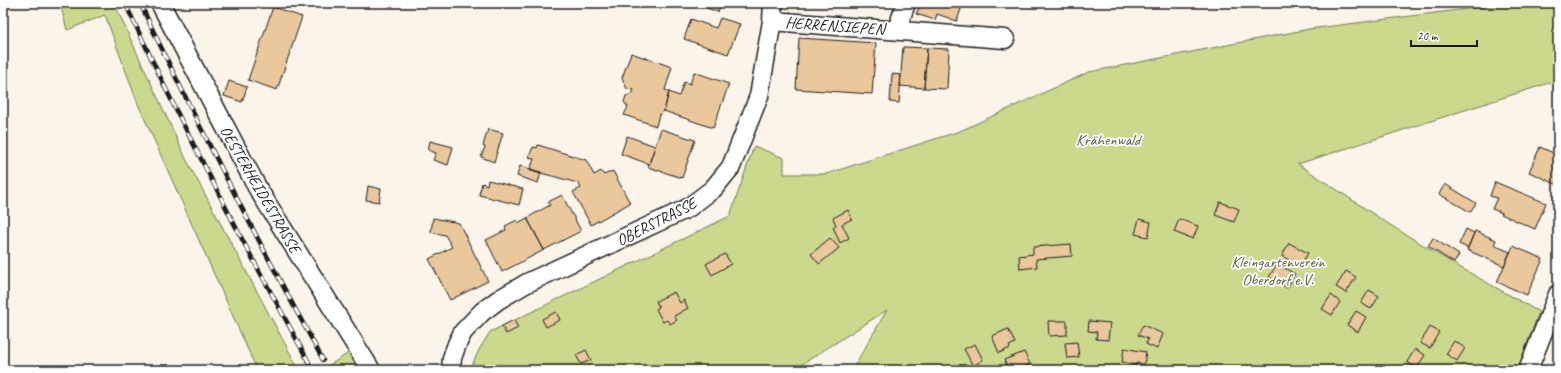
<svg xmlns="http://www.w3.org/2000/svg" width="1561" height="373" font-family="Caveat,sans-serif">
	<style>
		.green { fill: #cad98d; stroke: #737a54 }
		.building { fill: #ebc89c; stroke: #1c1c1c }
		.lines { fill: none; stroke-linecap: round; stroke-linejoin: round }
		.minor-casing { stroke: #1c1c1c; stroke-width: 21 }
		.minor { stroke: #fff; stroke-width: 18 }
		.rail-casing { stroke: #1c1c1c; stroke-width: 4.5 }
		.rail { stroke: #fff; stroke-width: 3; stroke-dasharray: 9; stroke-linecap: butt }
		.labels { text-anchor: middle; stroke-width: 3.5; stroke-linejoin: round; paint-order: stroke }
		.street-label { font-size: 16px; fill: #1c1c1c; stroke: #fff }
		.park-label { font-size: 16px; fill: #595e44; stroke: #fff }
	</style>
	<rect width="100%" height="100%" fill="#fbf4eb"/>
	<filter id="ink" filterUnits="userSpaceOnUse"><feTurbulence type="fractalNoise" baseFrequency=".025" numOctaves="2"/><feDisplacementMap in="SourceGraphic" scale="8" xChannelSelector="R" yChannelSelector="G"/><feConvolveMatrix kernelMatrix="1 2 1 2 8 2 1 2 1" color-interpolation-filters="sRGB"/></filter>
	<g filter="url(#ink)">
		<path class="green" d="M 60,3 L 114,3 L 186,159 L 299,370 L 257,370 L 138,104 L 105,15 L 67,30 Z
			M 1513,3 L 1558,3 L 1558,80 L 1298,164 L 1387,223 L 1454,264 L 1539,312 L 1517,370 L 852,370 L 887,310 L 793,370 L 474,370 L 472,365 L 480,348 L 490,332 L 730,216 L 754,146 L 784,158 L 784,174 L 826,174 L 960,131 L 1089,72 L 1309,29 Z
			M 350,352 L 361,370 L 322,370 Z"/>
		<path class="building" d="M 693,3 L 721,3 L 718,12 Z
			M 921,3 L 963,3 L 957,21 L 937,14 L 935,20 L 916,14 Z
			M 273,7 L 302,17 L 277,90 L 248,80 Z
			M 720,18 L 740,24 L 728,54 L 684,39 L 691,19 L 716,28 Z
			M 799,38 L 876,43 L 872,94 L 796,89 Z
			M 903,47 L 927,48 L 924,88 L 900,86 Z
			M 927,48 L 949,49 L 947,89 L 924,88 Z
			M 631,53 L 672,67 L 665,90 L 669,92 L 664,111 L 659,115 L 656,126 L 624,115 L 628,107 L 624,102 L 626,96 L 632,94 L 634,90 L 627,89 L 622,78 Z
			M 694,72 L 729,84 L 713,128 L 664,111 L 669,92 L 679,96 L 684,82 L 690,84 Z
			M 892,74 L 901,75 L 899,103 L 890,102 Z
			M 229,81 L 247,87 L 242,102 L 224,96 Z
			M 488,129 L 503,133 L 494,162 L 481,157 L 485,147 L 483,146 Z
			M 661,129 L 695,140 L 682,178 L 648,167 Z
			M 627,136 L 655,146 L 649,164 L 621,154 Z
			M 430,141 L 453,147 L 448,165 L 433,160 L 436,153 L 428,150 Z
			M 538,145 L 586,160 L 594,175 L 601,171 L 604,175 L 613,171 L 630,203 L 591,225 L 573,192 L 581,188 L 578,183 L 530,170 L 534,159 L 529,157 L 533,147 L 537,148 Z
			M 1540,147 L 1558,155 L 1558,185 L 1529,172 Z
			M 520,166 L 541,172 L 538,183 L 517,176 Z
			M 488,180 L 523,189 L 519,205 L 479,195 L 482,183 L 487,185 Z
			M 1495,182 L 1546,203 L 1535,229 L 1501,214 L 1502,213 L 1492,209 L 1497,198 L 1490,196 Z
			M 1445,184 L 1476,203 L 1470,212 L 1439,194 Z
			M 368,186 L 381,189 L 379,202 L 366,200 Z
			M 562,195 L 581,231 L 544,250 L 527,218 L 550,205 L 548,202 Z
			M 1220,202 L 1239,209 L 1234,222 L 1215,215 Z
			M 848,210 L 852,219 L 842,224 L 849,238 L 840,243 L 833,227 L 836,225 L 833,218 Z
			M 433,218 L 459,223 L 488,281 L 450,300 L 429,259 L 452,247 L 445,235 L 431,232 Z
			M 527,218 L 544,250 L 502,272 L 486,240 L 506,230 L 505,226 L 517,220 L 518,223 Z
			M 1139,219 L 1151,222 L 1148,237 L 1135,234 Z
			M 1179,219 L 1198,226 L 1193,239 L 1174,232 Z
			M 1466,229 L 1474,233 L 1468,248 L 1459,244 Z
			M 1475,231 L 1496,240 L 1494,245 L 1510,252 L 1504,266 L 1467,250 Z
			M 830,238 L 839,248 L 819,264 L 811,254 Z
			M 1433,238 L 1459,255 L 1454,263 L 1428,246 Z
			M 1289,243 L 1308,253 L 1300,266 L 1282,256 Z
			M 1071,244 L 1072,256 L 1036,259 L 1037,267 L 1020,269 L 1019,256 L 1033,254 L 1033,247 Z
			M 1513,246 L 1543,259 L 1527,295 L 1497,282 Z
			M 725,254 L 731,264 L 712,275 L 706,264 Z
			M 1277,264 L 1295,274 L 1287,288 L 1269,277 Z
			M 1346,271 L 1356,277 L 1346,293 L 1336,287 Z
			M 1369,290 L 1379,296 L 1371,309 L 1361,303 Z
			M 674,292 L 680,303 L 684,300 L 688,308 L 674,316 L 677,320 L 670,324 L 667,320 L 663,322 L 656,309 L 659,307 L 656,301 Z
			M 1331,295 L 1340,302 L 1332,315 L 1322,309 Z
			M 1356,311 L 1366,317 L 1358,332 L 1347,325 Z
			M 556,312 L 560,320 L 546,327 L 542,319 Z
			M 514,320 L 518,328 L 506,334 L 502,326 Z
			M 1048,321 L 1067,321 L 1067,335 L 1049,336 Z
			M 1089,321 L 1110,323 L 1108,340 L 1096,339 L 1097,332 L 1088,331 Z
			M 1143,325 L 1163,334 L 1157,349 L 1146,344 L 1148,339 L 1138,335 Z
			M 1430,327 L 1439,332 L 1430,348 L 1420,343 Z
			M 1008,329 L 1015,343 L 1009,346 L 1010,348 L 999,353 L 992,336 Z
			M 1454,341 L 1465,348 L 1457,361 L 1446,354 Z
			M 1077,342 L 1079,357 L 1067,358 L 1065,343 Z
			M 975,344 L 983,360 L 973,366 L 964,349 Z
			M 1124,348 L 1146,352 L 1144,364 L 1136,363 L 1136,365 L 1122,362 Z
			M 1415,349 L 1425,355 L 1417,368 L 1407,362 Z
			M 586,350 L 591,360 L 581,364 L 576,355 Z
			M 1024,352 L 1030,364 L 1017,370 L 1009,370 L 1004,360 Z"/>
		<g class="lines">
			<defs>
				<path id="minor" d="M 160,3 L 258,189 L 371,370
					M 772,21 L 1005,39
					M 897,30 L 906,3
					M 451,370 L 452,358 L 457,344 L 463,332 L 482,312 L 498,300 L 527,283 L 688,208 L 713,189 L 731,167 L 759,96 L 772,21 L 773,3
					M 1528,370 L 1558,294"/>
			</defs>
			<use href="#minor" class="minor-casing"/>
			<use href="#minor" class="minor"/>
			<defs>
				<path id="rail" d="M 125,3 L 176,110 L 243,241 L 312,368
					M 140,3 C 197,124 259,243 323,360"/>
			</defs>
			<use href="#rail" class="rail-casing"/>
			<use href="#rail" class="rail"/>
		</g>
	</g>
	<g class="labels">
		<g class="street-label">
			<text transform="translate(835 25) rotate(4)" y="6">HERRENSIEPEN</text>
			<text transform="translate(261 189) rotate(60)" y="6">OESTERHEIDESTRASSE</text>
			<text transform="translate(656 221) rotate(-27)" y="6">OBERSTRASSE</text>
		</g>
		<g class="park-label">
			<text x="1108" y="145">Krähenwald</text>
			<text x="1278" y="267">Kleingartenverein<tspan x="1278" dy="18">Oberdorf e.V.</tspan></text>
		</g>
	</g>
	<rect width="1561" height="373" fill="none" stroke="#fff" stroke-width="16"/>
	<rect x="8" y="8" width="1545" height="357" fill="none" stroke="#1c1c1c" stroke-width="1.5" filter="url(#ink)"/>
	<path d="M1411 40v6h66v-6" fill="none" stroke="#1c1c1c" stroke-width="2"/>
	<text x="1417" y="40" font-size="12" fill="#1c1c1c" stroke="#ffffff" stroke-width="3" paint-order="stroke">20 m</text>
</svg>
